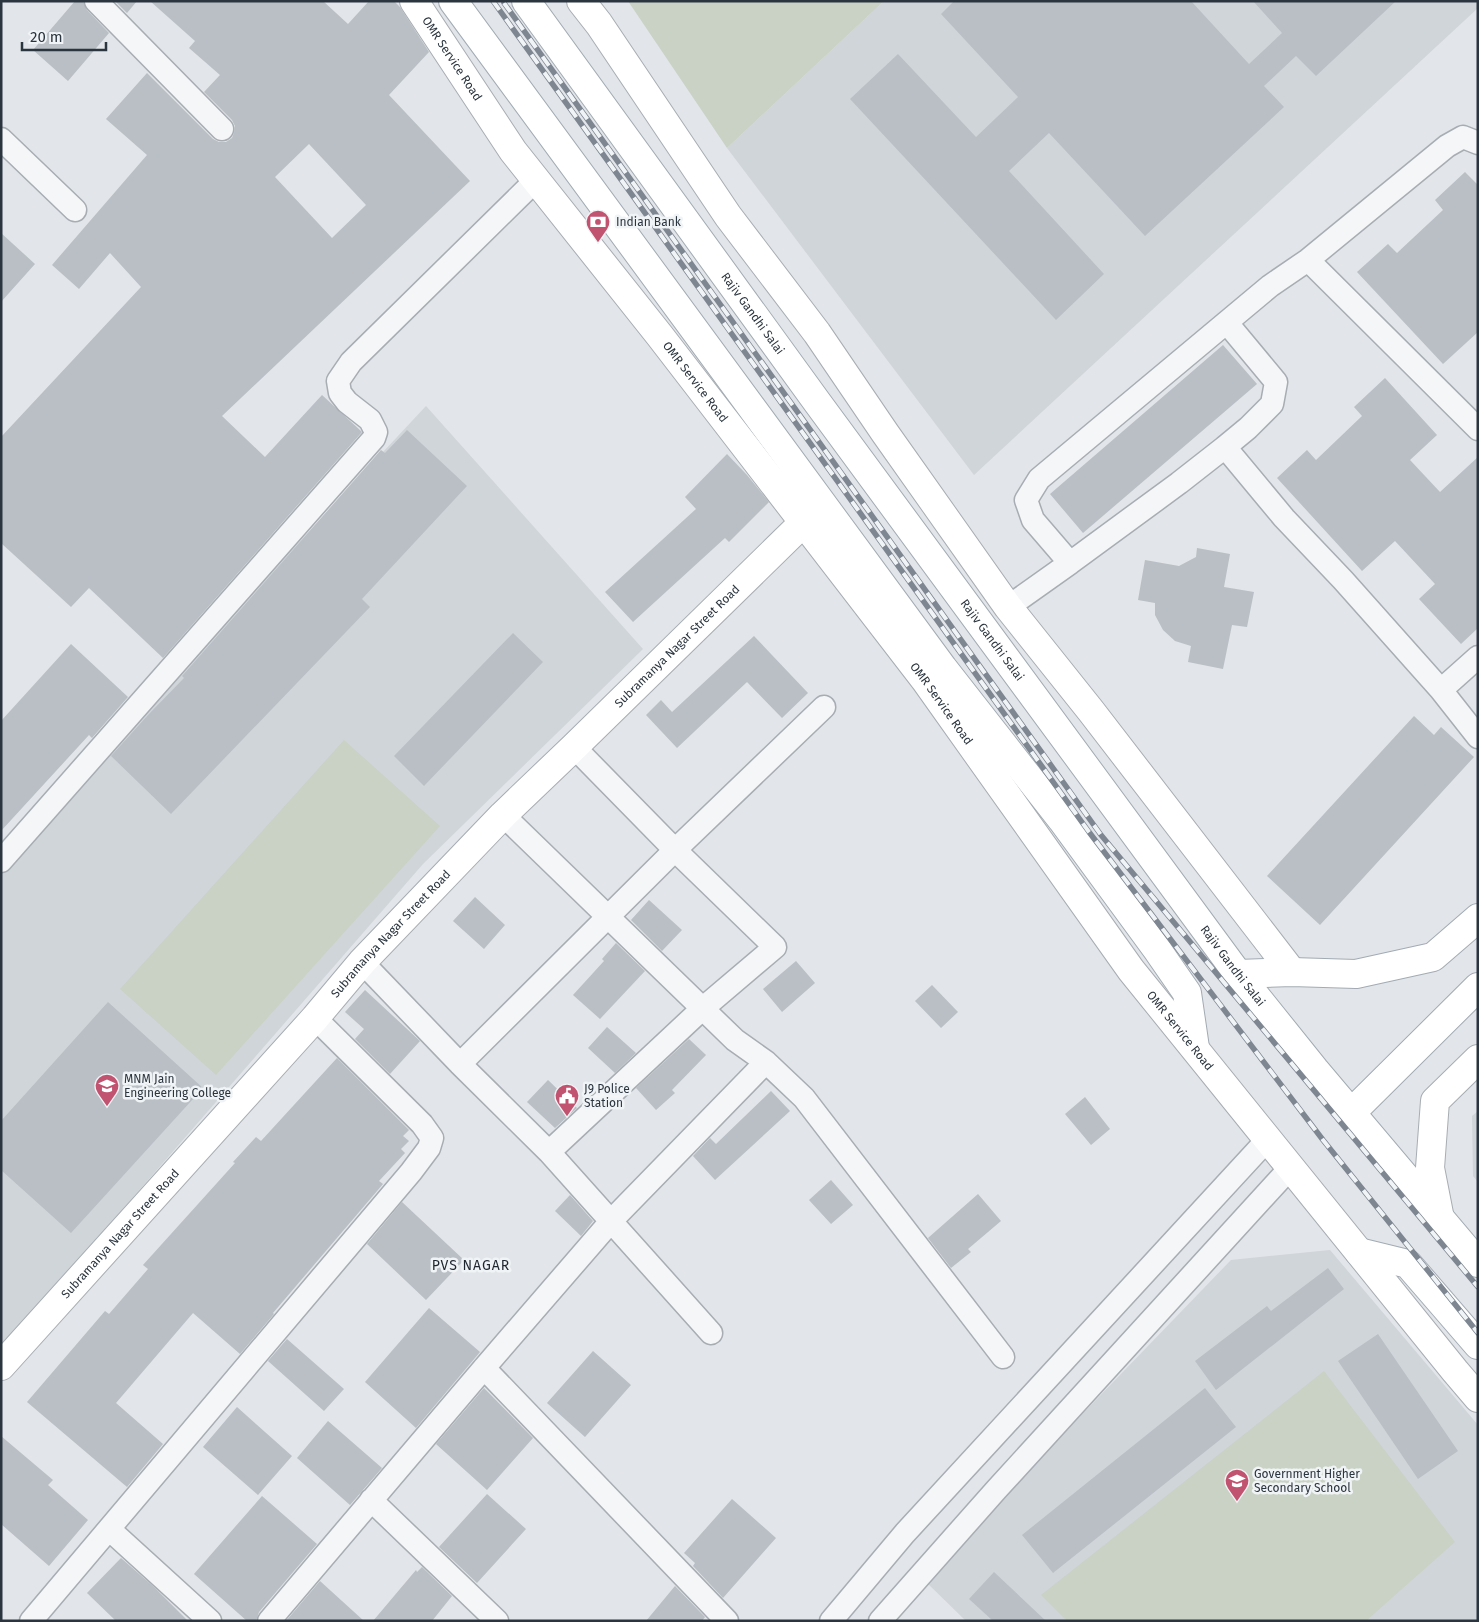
<svg xmlns="http://www.w3.org/2000/svg" width="1479" height="1622" font-family="'Fira Sans',sans-serif">
	<style>
		.built { fill: #d0d5da }
		.green { fill: #c9d2c4 }
		.building { fill: #b9bfc5; fill-rule: evenodd }
		.lines { fill: none; stroke-linecap: round; stroke-linejoin: round }
		.street-casing { stroke: #a7adb3; stroke-width: 25 }
		.secondary-casing { stroke: #a7adb3; stroke-width: 30 }
		.primary-casing { stroke: #a2abb3; stroke-width: 30 }
		.street { stroke: #f4f6f7; stroke-width: 22 }
		.secondary { stroke: #fff; stroke-width: 28 }
		.primary { stroke: #fff; stroke-width: 28 }
		.rail-casing { stroke: #7d8691; stroke-width: 5.5 }
		.rail { stroke: #f1f4f6; stroke-width: 4; stroke-dasharray: 11; stroke-linecap: butt }
		.labels { text-anchor: middle; stroke-width: 5; stroke-linejoin: round; paint-order: stroke }
		.street-label { font-size: 12px; fill: #2b353f; stroke: #f1f4f6 }
		.poi-label { font-size: 12px; fill: #2b353f; stroke: #f1f4f6; text-anchor: start }
		.neighbourhood-label { font-size: 14px; letter-spacing: 1px; fill: #1e2630; stroke: #f1f4f6 }
	</style>
	<rect width="100%" height="100%" fill="#e2e5e9"/>
	<path class="built" d="M 884,1 L 1478,1 L 1478,8 L 974,475 L 727,148 Z
		M 426,406 L 643,649 L 423,864 L 1,1349 L 1,861 Z
		M 1478,1111 L 1478,1182 L 1473,1176 L 1472,1116 Z
		M 1330,1250 L 1478,1425 L 1478,1621 L 966,1621 L 923,1579 L 1231,1260 Z"/>
	<path class="green" d="M 628,1 L 884,1 L 727,148 Z
		M 344,740 L 440,826 L 216,1075 L 120,989 Z
		M 1324,1371 L 1455,1542 L 1366,1621 L 1067,1621 L 1041,1595 Z"/>
	<path class="building" d="M 75,1 L 83,1 L 87,10 L 109,33 L 68,81 L 33,50 Z
		M 115,1 L 137,1 L 127,13 Z
		M 150,1 L 323,1 L 348,24 L 369,1 L 394,1 L 400,7 L 429,52 L 389,95 L 470,181 L 222,416 L 265,457 L 322,395 L 362,432 L 163,658 L 89,588 L 71,607 L 1,543 L 1,437 L 141,287 L 110,253 L 79,289 L 52,265 L 147,155 L 106,119 L 147,73 L 213,139 L 219,142 L 226,142 L 232,138 L 234,133 L 235,126 L 232,120 L 204,92 L 220,75 L 189,48 L 195,41 ZM 309,144 L 366,205 L 332,238 L 275,177 Z
		M 954,1 L 1191,1 L 1249,64 L 1282,33 L 1253,1 L 1396,1 L 1316,76 L 1296,56 L 1264,86 L 1284,107 L 1145,236 L 1049,133 L 1009,171 L 1104,274 L 1056,320 L 850,99 L 898,54 L 976,137 L 1018,97 L 941,14 Z
		M 1465,172 L 1478,185 L 1478,332 L 1443,364 L 1357,272 L 1388,244 L 1397,253 L 1443,210 L 1435,200 Z
		M 1,233 L 35,264 L 1,302 Z
		M 1223,345 L 1257,384 L 1083,533 L 1050,494 Z
		M 1385,378 L 1437,435 L 1410,460 L 1440,492 L 1478,457 L 1478,628 L 1461,644 L 1419,599 L 1435,584 L 1395,541 L 1362,571 L 1277,478 L 1307,450 L 1316,460 L 1362,416 L 1354,407 Z
		M 407,430 L 467,486 L 362,599 L 370,607 L 171,814 L 111,756 L 148,715 L 184,678 L 182,676 L 381,450 L 385,453 Z
		M 727,454 L 747,475 L 769,502 L 729,542 L 725,538 L 633,622 L 605,592 L 696,509 L 685,497 Z
		M 1197,548 L 1230,554 L 1224,587 L 1254,592 L 1247,627 L 1232,625 L 1223,669 L 1188,662 L 1191,646 L 1175,641 L 1163,630 L 1155,615 L 1155,603 L 1138,600 L 1145,560 L 1179,566 L 1196,557 Z
		M 513,633 L 543,662 L 424,786 L 394,756 Z
		M 754,636 L 808,693 L 782,718 L 747,682 L 677,748 L 646,715 L 661,700 L 672,712 Z
		M 71,644 L 128,697 L 92,738 L 89,735 L 1,831 L 1,721 Z
		M 1414,716 L 1434,735 L 1441,727 L 1474,757 L 1320,925 L 1267,876 Z
		M 475,897 L 505,925 L 484,949 L 453,921 Z
		M 649,900 L 682,930 L 662,951 L 631,920 Z
		M 616,943 L 645,971 L 600,1019 L 573,995 L 604,961 L 602,959 Z
		M 796,961 L 815,983 L 782,1012 L 763,989 Z
		M 932,985 L 958,1012 L 941,1028 L 915,1001 Z
		M 365,990 L 420,1041 L 390,1074 L 355,1039 L 364,1029 L 345,1012 Z
		M 108,1002 L 203,1088 L 71,1233 L 1,1170 L 1,1121 Z
		M 607,1027 L 636,1053 L 615,1073 L 588,1048 Z
		M 689,1039 L 706,1055 L 672,1090 L 675,1093 L 656,1110 L 636,1088 Z
		M 337,1058 L 409,1130 L 403,1136 L 409,1141 L 401,1149 L 405,1153 L 379,1181 L 383,1184 L 273,1313 L 274,1314 L 240,1354 L 193,1313 L 116,1403 L 163,1444 L 127,1487 L 27,1402 L 105,1311 L 109,1314 L 148,1269 L 143,1265 L 235,1163 L 233,1162 L 256,1137 L 261,1141 Z
		M 548,1080 L 577,1108 L 555,1128 L 527,1102 Z
		M 771,1091 L 790,1111 L 715,1180 L 693,1156 L 710,1138 L 716,1144 Z
		M 1085,1097 L 1110,1129 L 1091,1145 L 1065,1114 Z
		M 831,1180 L 853,1205 L 831,1224 L 809,1200 Z
		M 978,1194 L 1001,1221 L 968,1249 L 971,1252 L 951,1268 L 928,1238 Z
		M 570,1195 L 593,1221 L 581,1236 L 555,1211 Z
		M 402,1202 L 464,1260 L 426,1300 L 367,1244 Z
		M 1328,1268 L 1344,1289 L 1216,1390 L 1195,1361 L 1267,1306 L 1271,1311 Z
		M 429,1308 L 480,1352 L 416,1428 L 365,1382 Z
		M 1378,1334 L 1458,1451 L 1418,1479 L 1338,1361 Z
		M 287,1339 L 344,1389 L 324,1411 L 268,1361 Z
		M 593,1351 L 631,1385 L 585,1437 L 547,1403 Z
		M 484,1388 L 533,1438 L 487,1490 L 436,1444 Z
		M 1205,1388 L 1236,1427 L 1053,1573 L 1022,1535 Z
		M 237,1407 L 292,1456 L 258,1495 L 203,1447 Z
		M 328,1421 L 382,1468 L 350,1505 L 297,1458 Z
		M 1,1436 L 53,1480 L 48,1485 L 88,1520 L 49,1566 L 1,1524 Z
		M 487,1494 L 526,1529 L 477,1583 L 439,1547 Z
		M 262,1496 L 317,1544 L 259,1612 L 256,1621 L 247,1621 L 194,1574 Z
		M 732,1499 L 776,1538 L 723,1598 L 693,1566 L 695,1563 L 684,1553 Z
		M 121,1558 L 154,1587 L 188,1621 L 116,1621 L 87,1593 Z
		M 422,1567 L 452,1596 L 432,1621 L 373,1621 L 416,1570 L 417,1572 Z
		M 994,1572 L 1046,1621 L 993,1621 L 969,1599 Z
		M 320,1581 L 364,1621 L 286,1621 Z
		M 675,1586 L 705,1617 L 702,1621 L 646,1621 Z"/>
	<g class="lines">
		<defs>
			<path id="street" d="M 96,1 L 222,129
				M 1,139 L 75,210
				M 1308,260 L 1478,429
				M 1225,447 L 1248,428 L 1272,404 L 1276,382 L 1227,323
				M 1070,563 L 1179,483 L 1225,447 L 1284,518 L 1343,580 L 1441,690 L 1478,737
				M 1008,607 L 1070,563 L 1033,520 L 1026,500 L 1039,479 L 1270,286 L 1308,260 L 1447,146 L 1463,137 L 1478,143
				M 1441,690 L 1478,657
				M 503,815 L 735,1040 L 766,1062 L 804,1098 L 1003,1357
				M 1,861 L 374,438 L 376,432 L 370,420 L 347,402 L 340,393 L 338,381 L 351,362 L 536,180
				M 362,962 L 460,1064 L 549,1152 L 711,1333
				M 460,1064 L 675,850 L 824,707
				M 549,1152 L 702,1009 L 775,947 L 675,850 L 574,747
				M 484,1368 L 727,1621
				M 371,1500 L 497,1621
				M 109,1529 L 210,1621
				M 31,1621 L 411,1172 L 429,1148 L 432,1138 L 422,1124 L 315,1018
				M 269,1621 L 484,1368 L 612,1220 L 766,1062
				M 831,1621 L 905,1533 L 1268,1139
				M 880,1621 L 996,1490 L 1291,1167"/>
			<g id="secondary">
				<path id="s1" d="M 414,1 L 513,151 L 660,336 L 925,680 L 1131,970 L 1455,1371 L 1478,1398"/>
				<path d="M 581,1 L 599,24 L 728,216 L 817,333 L 885,433 L 1008,607 L 1091,711 L 1292,972"/>
				<path d="M 1440,1219 L 1430,1168 L 1435,1101 L 1478,1059"/>
				<path id="s2" d="M 1,1366 L 315,1018 L 362,962 L 503,815 L 574,747 L 803,523 L 818,515"/>
			</g>
			<g id="primary">
				<path d="M 453,1 L 943,668 L 1062,820 L 1158,951 L 1187,993 L 1195,1048"/>
				<path id="s3" d="M 526,1 L 817,402 L 1238,974 L 1315,1070 L 1478,1263"/>
				<path d="M 1238,974 L 1292,972 L 1356,974 L 1433,957 L 1478,918"/>
				<path d="M 1352,1112 L 1478,987"/>
				<path d="M 1359,1252 L 1408,1264 L 1478,1345"/>
			</g>
		</defs>
		<use href="#street" class="street-casing"/>
		<use href="#secondary" class="secondary-casing"/>
		<use href="#primary" class="primary-casing"/>
		<use href="#street" class="street"/>
		<use href="#secondary" class="secondary"/>
		<use href="#primary" class="primary"/>
		<defs>
			<path id="rail" d="M 493,1 L 1089,832 L 1323,1140 L 1478,1333
				M 504,3 L 1101,835 L 1478,1287"/>
		</defs>
		<use href="#rail" class="rail-casing"/>
		<use href="#rail" class="rail"/>
	</g>
	<defs>
		<symbol id="bank-pin" viewBox="-11 -11 22 30"><path d="M0 17L-7.5 6A9.5 9.5 0 1 1 7.5 6Z" fill="#c15370" stroke="#f1f4f6"/><path d="M-6-4H6V4H-6ZM0-2.3a2.3 2.3 0 1 0 0 4.6a2.3 2.3 0 1 0 0-4.6Z" fill="#fff"/></symbol>
		<symbol id="university-pin" viewBox="-11 -11 22 30"><path d="M0 17L-7.5 6A9.5 9.5 0 1 1 7.5 6Z" fill="#c15370" stroke="#f1f4f6"/><path d="M0-5L7-2L0 1L-7-2ZM-4 1L0 2.5L4 1V4Q0 6-4 4Z" fill="#fff"/></symbol>
		<symbol id="civic-pin" viewBox="-11 -11 22 30"><path d="M0 17L-7.5 6A9.5 9.5 0 1 1 7.5 6Z" fill="#c15370" stroke="#f1f4f6"/><path d="M-.6-6.5H3V-4.5H.6V-3L4-1V1h2V6H-6V1h2V-1L-.6-3ZM-1.2 2.5V6h2.4V2.5Z" fill="#fff"/></symbol>
		<symbol id="school-pin" viewBox="-11 -11 22 30"><path d="M0 17L-7.5 6A9.5 9.5 0 1 1 7.5 6Z" fill="#c15370" stroke="#f1f4f6"/><path d="M0-5L7-2L0 1L-7-2ZM-4 1L0 2.5L4 1V4Q0 6-4 4Z" fill="#fff"/></symbol>
	</defs>
	<g fill-rule="evenodd">
		<use href="#bank-pin" x="584" y="208" width="28" height="38"/>
		<use href="#university-pin" x="93" y="1072" width="28" height="38"/>
		<use href="#civic-pin" x="553" y="1082" width="28" height="38"/>
		<use href="#school-pin" x="1223" y="1467" width="28" height="38"/>
	</g>
	<g class="labels">
		<g class="street-label">
			<text dy="4" stroke="none"><textPath href="#s1" startOffset="69">OMR Service Road</textPath></text>
			<text dy="4" stroke="none"><textPath href="#s3" startOffset="386">Rajiv Gandhi Salai</textPath></text>
			<text dy="4" stroke="none"><textPath href="#s1" startOffset="474">OMR Service Road</textPath></text>
			<text dy="4" stroke="none"><textPath href="#s3" startOffset="791">Rajiv Gandhi Salai</textPath></text>
			<text dy="4" stroke="none"><textPath href="#s2" startOffset="988">Subramanya Nagar Street Road</textPath></text>
			<text dy="4" stroke="none"><textPath href="#s1" startOffset="879">OMR Service Road</textPath></text>
			<text dy="4" stroke="none"><textPath href="#s2" startOffset="582">Subramanya Nagar Street Road</textPath></text>
			<text dy="4" stroke="none"><textPath href="#s3" startOffset="1196">Rajiv Gandhi Salai</textPath></text>
			<text dy="4" stroke="none"><textPath href="#s1" startOffset="1284">OMR Service Road</textPath></text>
			<text dy="4" stroke="none"><textPath href="#s2" startOffset="178">Subramanya Nagar Street Road</textPath></text>
		</g>
		<g class="poi-label">
			<text x="616" y="226">Indian Bank</text>
			<text x="124" y="1083">MNM Jain<tspan x="124" dy="14">Engineering College</tspan></text>
			<text x="584" y="1093">J9 Police<tspan x="584" dy="14">Station</tspan></text>
			<text x="1254" y="1478">Government Higher<tspan x="1254" dy="14">Secondary School</tspan></text>
		</g>
		<g class="neighbourhood-label">
			<text x="471" y="1270">PVS NAGAR</text>
		</g>
	</g>
	<rect width="1479" height="1622" fill="none" stroke="#2b353f" stroke-width="5"/>
	<path d="M22 42v8h84v-8" fill="none" stroke="#2b353f" stroke-width="2.5"/>
	<text x="30" y="42" font-size="15" fill="#2b353f" stroke="#f1f4f6" stroke-width="4" paint-order="stroke">20 m</text>
</svg>
